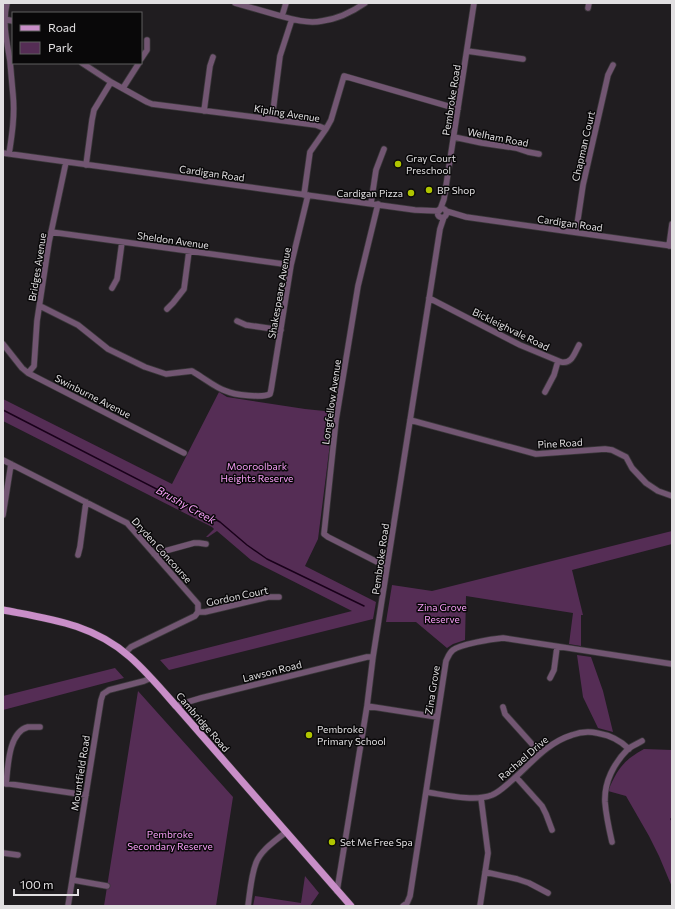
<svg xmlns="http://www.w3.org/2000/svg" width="675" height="909" font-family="Commissioner,sans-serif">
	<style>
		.green { fill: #552d55 }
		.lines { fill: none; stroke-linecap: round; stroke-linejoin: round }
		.stream { stroke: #19001a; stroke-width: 1.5 }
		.minor-casing { stroke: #3b383b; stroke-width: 7 }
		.major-casing { stroke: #3b383b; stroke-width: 8 }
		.minor { stroke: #725672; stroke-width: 5.5 }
		.major { stroke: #c98ec8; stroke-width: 7 }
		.poi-dot { fill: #b0c500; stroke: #090809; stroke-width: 1.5 }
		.labels { text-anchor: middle; stroke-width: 3; stroke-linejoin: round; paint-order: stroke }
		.street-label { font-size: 10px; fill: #e1dfe1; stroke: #090809 }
		.poi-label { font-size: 10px; fill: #e1dfe1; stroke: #090809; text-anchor: start }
		.park-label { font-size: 10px; fill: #f79df6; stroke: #090809 }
		.water-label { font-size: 11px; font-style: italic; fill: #fba1fb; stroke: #090809 }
	</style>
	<rect width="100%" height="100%" fill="#201d20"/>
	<path class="green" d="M 219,392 L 227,397 L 305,409 L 334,412 L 318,539 L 305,566 L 376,602 L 373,619 L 169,670 L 160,660 L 352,611 L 251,560 L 217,531 L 208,537 L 206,537 L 214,529 L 212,527 L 3,421 L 3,399 L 172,484 Z
		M 672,531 L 672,544 L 572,570 L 583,615 L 581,615 L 581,646 L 569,644 L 573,613 L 466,596 L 465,640 L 453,644 L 447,648 L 416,622 L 386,622 L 392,585 L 432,591 Z
		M 577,655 L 591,657 L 603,691 L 613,732 L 598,728 L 583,697 Z
		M 115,668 L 124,678 L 3,710 L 3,696 Z
		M 138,691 L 233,797 L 216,906 L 104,906 Z
		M 644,749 L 672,750 L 672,887 L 659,856 L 649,836 L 626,796 L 608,791 C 618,768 623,761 644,749 Z
		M 305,876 L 319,893 L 310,906 L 253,906 L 255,896 L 301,903 Z"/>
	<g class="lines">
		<path class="stream" d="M 3,410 L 209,516 L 220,522 L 247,545 L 267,559 L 364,606
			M 671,819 L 672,821"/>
		<defs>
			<path id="minor" d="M 7,3 C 2,23 7,42 10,61 C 11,73 12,84 13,95 C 15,115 12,135 9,154
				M 235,3 C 249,7 263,11 277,15 C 291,19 307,24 322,21 C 338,19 352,12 365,3
				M 588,8 L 589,3
				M 282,16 L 286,3
				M 4,19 L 13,21
				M 467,51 L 523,59
				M 141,59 L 147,50 L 147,40
				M 82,63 L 111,82 L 147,102 L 152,104 L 316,125 L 326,129 L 331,120 L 344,76 L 458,109
				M 123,88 L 139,63
				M 204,111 L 210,66 L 213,57
				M 272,119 L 280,56 L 292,19
				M 454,137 L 482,143 L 516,148 L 528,152 L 539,154
				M 3,153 L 415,210 L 439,211
				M 86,165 L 92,120 L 94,110 L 111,82
				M 304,195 L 310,152 L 326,129
				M 371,203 L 376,170 L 384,149
				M 378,204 L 358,286 L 336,420 L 324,534 L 328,537 L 387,567
				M437.5 213a4.5 4.5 0 1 1 9 0a4.5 4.5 0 1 1-9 0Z
				M 440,210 L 444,199 L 474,3
				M 446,211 L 466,217 L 672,246
				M 51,232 L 291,265
				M 576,232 L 583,185 L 608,75 L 613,65
				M 669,246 L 672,224
				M 112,288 L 117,279 L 122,242
				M 429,298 L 520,345 L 561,362 C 572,364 574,354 579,345
				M 40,306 L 78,325 L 108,349 L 145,367 L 166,374 L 192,371 L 195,373 C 204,378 216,388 226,391 C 234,395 263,398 270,394 L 271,390 L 291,265 L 308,195
				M 167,309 L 173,303 L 184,289 L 189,251
				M 237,321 L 246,325 L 281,330
				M 3,344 L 22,368 L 28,373 L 184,453
				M 28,373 L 34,366 L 37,321 L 49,242 L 66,162
				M 545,392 L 554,375 L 558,361
				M 410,420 L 536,454 L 605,449 L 612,450 L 626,457 L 632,468 L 646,483 L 658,491 L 672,496
				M 3,460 L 119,519 L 127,523 L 198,604 L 198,612 L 195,616 L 131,647 L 125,653
				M 3,515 L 11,464
				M 154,554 L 194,543 L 199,543 L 206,544
				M 78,555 L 80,547 L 86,502
				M 198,612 L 205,612 L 268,597 L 279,597
				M 550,678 L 554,670 L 557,647
				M 367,706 L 437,717
				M 177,707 L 181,704 L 201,698 L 367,657 L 373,657
				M 503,707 L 505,714 L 540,753
				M 516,777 L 542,806 L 546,814 L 552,830
				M 3,783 L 86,795
				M 6,784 C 8,768 8,732 28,727 C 31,727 36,727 40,727
				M 426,792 C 446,795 474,802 492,795 C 499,792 504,787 510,782 C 530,765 546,743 572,735 C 580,732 588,731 597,733 C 609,735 620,740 629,749
				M 612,842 C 609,829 606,815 605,802 C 604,782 614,763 628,749 C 632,746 637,744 642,741
				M 3,853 L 18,855
				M 485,872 L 517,879 L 529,883 L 548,893
				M 73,880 L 107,886
				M 337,891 L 367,706 L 373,657 L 440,229 L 444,217
				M 68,906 L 101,700 L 103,694 L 109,690 L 144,681 L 151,678
				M 248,906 C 250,892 251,876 256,863 C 261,850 275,841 286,832
				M 403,906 L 407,903 L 410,896 L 446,661 C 448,657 449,653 453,650 C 461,644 492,639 503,638 L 672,664
				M 480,906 L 488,853 L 481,798"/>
			<path id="major" d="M 3,610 C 50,619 93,624 130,657 C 147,672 162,690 177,707 L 351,906"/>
		</defs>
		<use href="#minor" class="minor-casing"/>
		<use href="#major" class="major-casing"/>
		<use href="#minor" class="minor"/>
		<use href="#major" class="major"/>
	</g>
	<g class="poi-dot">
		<circle cx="398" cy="164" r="4"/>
		<circle cx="429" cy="190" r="4"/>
		<circle cx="411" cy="193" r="4"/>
		<circle cx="309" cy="735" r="4"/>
		<circle cx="332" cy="842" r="4"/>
	</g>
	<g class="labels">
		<g class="street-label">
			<text transform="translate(451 100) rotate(-81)" y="4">Pembroke Road</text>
			<text transform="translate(287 113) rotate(9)" y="4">Kipling Avenue</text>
			<text transform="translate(498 137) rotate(11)" y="4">Welham Road</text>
			<text transform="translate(583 146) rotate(-77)" y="4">Chapman Court</text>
			<text transform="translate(212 173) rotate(8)" y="4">Cardigan Road</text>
			<text transform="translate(570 223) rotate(8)" y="4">Cardigan Road</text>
			<text transform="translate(173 240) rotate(8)" y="4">Sheldon Avenue</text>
			<text transform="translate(37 267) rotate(-81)" y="4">Bridges Avenue</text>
			<text transform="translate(279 293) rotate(-80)" y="4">Shakespeare Avenue</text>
			<text transform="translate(511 329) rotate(26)" y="4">Bickleighvale Road</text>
			<text transform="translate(93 396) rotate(27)" y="4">Swinburne Avenue</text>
			<text transform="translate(331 402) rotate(-82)" y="4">Longfellow Avenue</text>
			<text transform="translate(560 443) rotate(-3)" y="4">Pine Road</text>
			<text transform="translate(162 550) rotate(48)" y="4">Dryden Concourse</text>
			<text transform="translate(380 559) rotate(-82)" y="4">Pembroke Road</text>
			<text transform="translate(237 596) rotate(-12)" y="4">Gordon Court</text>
			<text transform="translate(272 671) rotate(-14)" y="4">Lawson Road</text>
			<text transform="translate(432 690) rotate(-81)" y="4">Zina Grove</text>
			<text transform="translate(203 722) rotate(49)" y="4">Cambridge Road</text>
			<text transform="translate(523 758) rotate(-41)" y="4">Rachael Drive</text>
			<text transform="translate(80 773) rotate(-81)" y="4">Mountfield Road</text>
		</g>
		<g class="poi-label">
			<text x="406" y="162">Gray Court<tspan x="406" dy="12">Preschool</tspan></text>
			<text x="437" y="194">BP Shop</text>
			<text x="403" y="197" text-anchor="end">Cardigan Pizza</text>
			<text x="317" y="733">Pembroke<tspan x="317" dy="12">Primary School</tspan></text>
			<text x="340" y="846">Set Me Free Spa</text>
		</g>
		<g class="park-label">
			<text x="257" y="470">Mooroolbark<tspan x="257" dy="12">Heights Reserve</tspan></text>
			<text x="442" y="611">Zina Grove<tspan x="442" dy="12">Reserve</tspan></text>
			<text x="170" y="838">Pembroke<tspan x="170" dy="12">Secondary Reserve</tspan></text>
		</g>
		<g class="water-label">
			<text transform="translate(186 505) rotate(29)" y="4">Brushy Creek</text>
		</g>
	</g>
	<rect width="675" height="909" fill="none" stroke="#e1dfe1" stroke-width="8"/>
	<rect x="12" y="12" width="130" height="52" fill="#090809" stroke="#5f5e5f"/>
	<rect x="20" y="25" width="20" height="6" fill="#c98ec8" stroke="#5f5e5f"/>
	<text x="48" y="32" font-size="12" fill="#e1dfe1">Road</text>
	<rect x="20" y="42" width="20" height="12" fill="#552d55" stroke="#5f5e5f"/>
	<text x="48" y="52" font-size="12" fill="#e1dfe1">Park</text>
	<path d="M14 889v6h64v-6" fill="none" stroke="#e1dfe1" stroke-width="2"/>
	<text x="20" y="889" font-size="12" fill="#e1dfe1" stroke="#090809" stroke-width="3" paint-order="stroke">100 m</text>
</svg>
